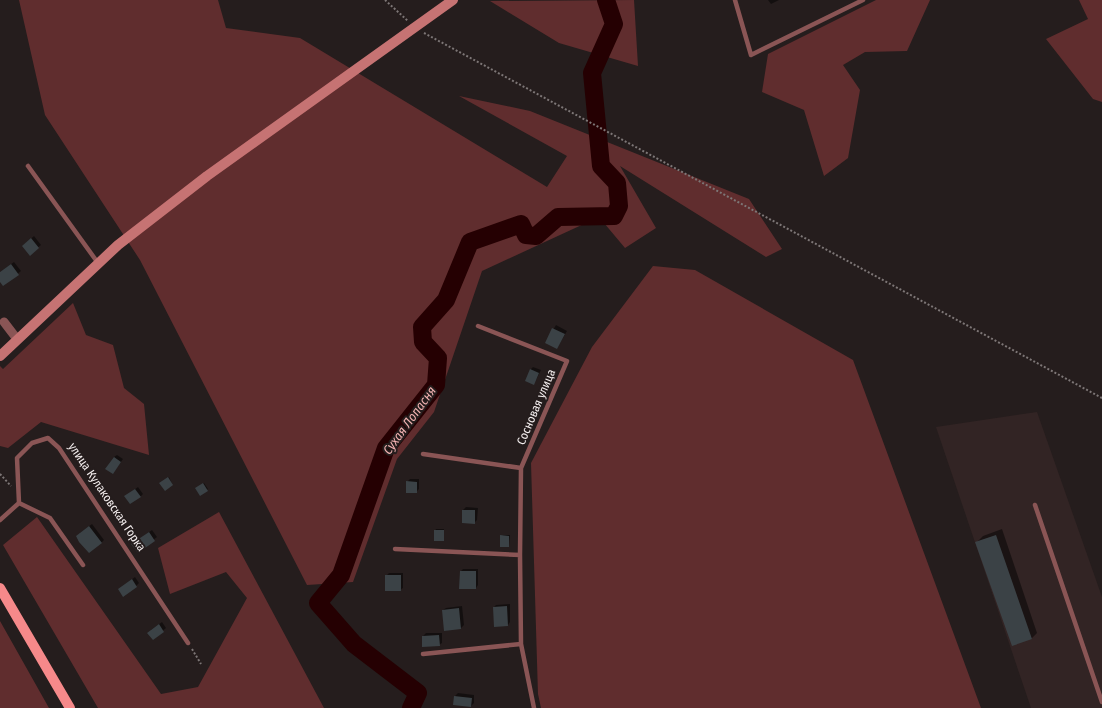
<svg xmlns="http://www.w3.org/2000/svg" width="1102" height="708" font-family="'Fira Sans Condensed',sans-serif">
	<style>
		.built { fill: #322424 }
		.green { fill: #602d2e }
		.shadow { fill: #0007 }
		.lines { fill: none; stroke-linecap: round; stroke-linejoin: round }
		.river { stroke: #250002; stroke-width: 18 }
		.building { fill: #3b4246 }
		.path { stroke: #7d7676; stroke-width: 2; stroke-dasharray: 2 2; stroke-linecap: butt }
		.lane { stroke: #8a5555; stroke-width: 4.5 }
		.street { stroke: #8a5555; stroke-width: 9 }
		.secondary { stroke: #c67373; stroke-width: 10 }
		.primary { stroke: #f6898a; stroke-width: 10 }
		.labels { text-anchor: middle; stroke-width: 4; stroke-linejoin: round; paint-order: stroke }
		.street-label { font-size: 12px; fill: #f5efef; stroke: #251d1d }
		.water-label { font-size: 13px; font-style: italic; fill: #f4b4b3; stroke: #251d1d }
	</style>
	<rect width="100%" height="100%" fill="#251d1d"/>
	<path class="built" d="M 1037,412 L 1102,597 L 1102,708 L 1031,708 L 936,427 Z"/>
	<path class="green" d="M 19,0 L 218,0 L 226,28 L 300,38 L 547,187 L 567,156 L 459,96 L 530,111 L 749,199 L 782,249 L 766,257 L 620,166 L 656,228 L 625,248 L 599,217 L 482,271 L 434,412 L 397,459 L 353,582 L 307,585 L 140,260 L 45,115 Z
		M 634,0 L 638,66 L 559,43 L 490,1 Z
		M 876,0 L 930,0 L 907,51 L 865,52 L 843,65 L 860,90 L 848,158 L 824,176 L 804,110 L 762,92 L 768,54 Z
		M 1079,0 L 1102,0 L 1102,102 L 1093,99 L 1046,39 L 1088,19 Z
		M 653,266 L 695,270 L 853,360 L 981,708 L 541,708 L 538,694 L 531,463 L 592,347 Z
		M 73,303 L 86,335 L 113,345 L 124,388 L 144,404 L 149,455 L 41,422 L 8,448 L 0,446 L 0,366 L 3,369 Z
		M 219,512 L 324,708 L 98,708 L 3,545 L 37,517 L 161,694 L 198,687 L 247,598 L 226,572 L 170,594 L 158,548 Z
		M 0,621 L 49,708 L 0,708 Z"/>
	<path class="shadow" d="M 768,0 L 779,0 L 771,4 Z
		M 34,236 L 41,245 L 30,254 L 26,243 Z
		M 14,262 L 21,271 L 4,285 L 0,280 L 0,272 Z
		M 556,325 L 567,331 L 557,348 L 546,342 Z
		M 533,367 L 541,370 L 534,384 L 530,370 Z
		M 117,455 L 123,459 L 113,473 L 114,457 Z
		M 169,477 L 172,484 L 162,482 Z
		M 410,479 L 419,479 L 419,489 L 416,492 L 407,482 Z
		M 204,483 L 208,489 L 201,494 L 198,487 Z
		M 138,487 L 143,494 L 140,497 L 126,496 Z
		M 466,507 L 478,508 L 477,520 L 474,523 L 463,510 Z
		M 92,524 L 104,540 L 101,543 L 80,533 Z
		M 436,529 L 444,529 L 444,540 L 435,531 Z
		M 1002,529 L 1037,633 L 1031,639 L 977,542 L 983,536 Z
		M 152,530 L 157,537 L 138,552 L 135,542 Z
		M 503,535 L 510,535 L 509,546 L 502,536 Z
		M 463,569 L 478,569 L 478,585 L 476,588 L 461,571 Z
		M 389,573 L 403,573 L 403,588 L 400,590 L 386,576 Z
		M 135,577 L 139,583 L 136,586 L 119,589 Z
		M 510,604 L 510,622 L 508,625 L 494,607 L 496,605 Z
		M 462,606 L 464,625 L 461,628 L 443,610 L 446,608 Z
		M 162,622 L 166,628 L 153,639 L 151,630 Z
		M 426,633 L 442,633 L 442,643 L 439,645 L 423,636 Z
		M 458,693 L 474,695 L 474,703 L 471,706 L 455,696 Z"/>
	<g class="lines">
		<path class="river" d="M 411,708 L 418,693 L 354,644 L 318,603 L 341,575 L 386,448 L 436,385 L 438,358 L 423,342 L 422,327 L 446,300 L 470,242 L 521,224 L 526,235 L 536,236 L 558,217 L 614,216 L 619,206 L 617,183 L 601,166 L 592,73 L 614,24 L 606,0"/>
	</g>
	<path class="building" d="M 31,238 L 39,248 L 30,256 L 22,246 Z
		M 11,264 L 19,275 L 3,286 L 0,282 L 0,272 Z
		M 552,328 L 565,334 L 557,349 L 545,343 Z
		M 530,369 L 539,373 L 534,385 L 525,381 Z
		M 114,457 L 121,462 L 113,474 L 105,469 Z
		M 168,477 L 173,485 L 165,491 L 159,483 Z
		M 406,481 L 417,482 L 417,493 L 406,493 Z
		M 203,483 L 208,491 L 200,496 L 195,488 Z
		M 135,489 L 141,497 L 130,504 L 124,496 Z
		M 462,510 L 475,510 L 475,524 L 462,523 Z
		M 89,526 L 102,543 L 89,553 L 79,542 L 76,536 Z
		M 434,530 L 444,530 L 444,541 L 434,541 Z
		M 149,532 L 155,541 L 138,553 L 131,544 Z
		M 500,535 L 509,536 L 509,547 L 500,547 Z
		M 996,535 L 1032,639 L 1012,646 L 975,542 Z
		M 460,571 L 476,571 L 476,589 L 459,589 Z
		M 385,575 L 401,575 L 401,591 L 385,591 Z
		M 132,579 L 137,587 L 123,597 L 118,589 Z
		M 507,606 L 508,626 L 494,627 L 493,607 Z
		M 459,608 L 461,629 L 444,631 L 442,610 Z
		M 159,624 L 164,632 L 153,640 L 147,633 Z
		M 439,635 L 440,646 L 422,647 L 422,636 Z
		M 454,696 L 472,698 L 471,707 L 453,705 Z"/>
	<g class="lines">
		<path class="path" d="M 385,0 L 408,21
			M 424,33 L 1102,398
			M 0,474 L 11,486
			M 192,649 L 201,664"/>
		<path class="lane" d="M 735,0 L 751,55 L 863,0
			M 28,166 L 98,263
			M 478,326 L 567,361 L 521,468 L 520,555 L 521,644 L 534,708
			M 423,454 L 521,468
			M 19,503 L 17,458 L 32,443 L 48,438 L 59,448 L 188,643
			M 19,503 L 50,518 L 83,565
			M 1035,505 L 1102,702
			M 0,520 L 19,503
			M 395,549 L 520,555
			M 423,654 L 521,644"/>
		<path class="street" d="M 4,322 L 17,339"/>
		<path class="secondary" d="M 0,356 L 118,245 L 207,176 L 453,0"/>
		<path class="primary" d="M 0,588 L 70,708"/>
	</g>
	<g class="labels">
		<g class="street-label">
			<text transform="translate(536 407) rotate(-67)" y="4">Сосновая улица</text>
			<text transform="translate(107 497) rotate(56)" y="4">улица Кулаковская Горка</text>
		</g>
		<g class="water-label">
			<text transform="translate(409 420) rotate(-54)" y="5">Сухая Лопасня</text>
		</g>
	</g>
</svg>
